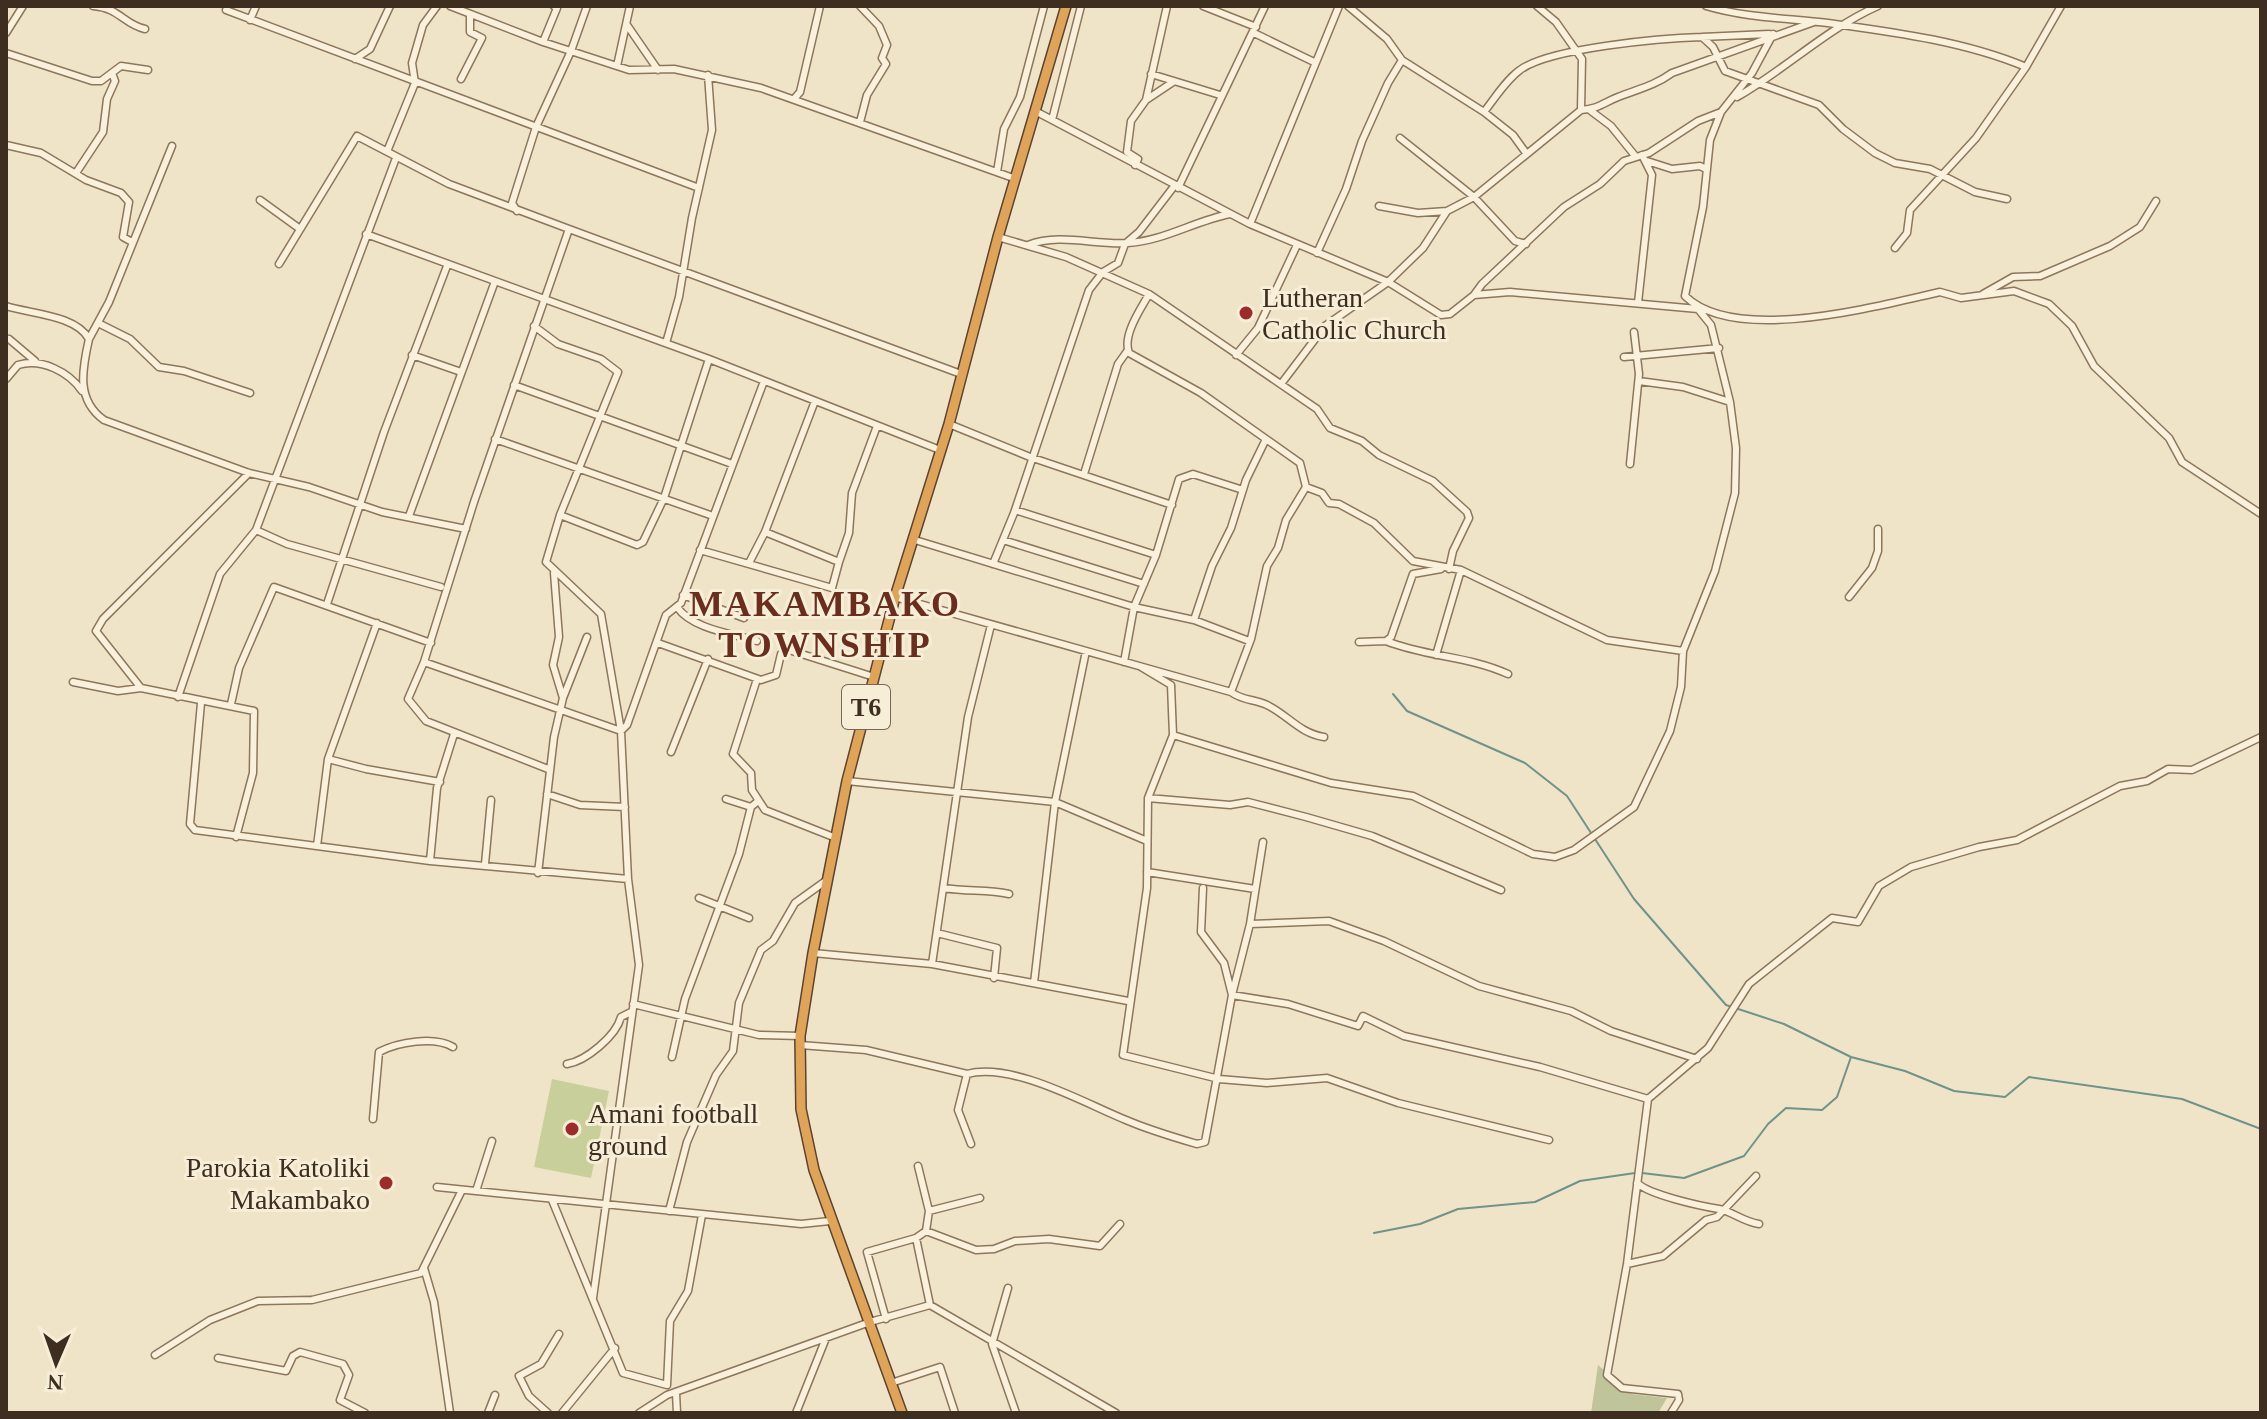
<svg xmlns="http://www.w3.org/2000/svg" width="2267" height="1419" font-family="Georgia,serif">
	<style>
		.green { fill: #c9cf9b }
		.cemetery { fill: #bfc49a }
		.lines { fill: none; stroke-linecap: round; stroke-linejoin: round }
		.stream { stroke: #6f938a; stroke-width: 2 }
		.minor-casing { stroke: #8d765c; stroke-width: 9 }
		.highway-casing { stroke: #5b4430; stroke-width: 12 }
		.minor { stroke: #faf1dc; stroke-width: 6 }
		.highway { stroke: #e0a458; stroke-width: 9 }
		.poi-dot { fill: #9e2a2b; stroke: #f7eed8; stroke-width: 3 }
		.labels { text-anchor: middle; stroke-width: 6; stroke-linejoin: round; paint-order: stroke }
		.shield { fill: #f7eed8; stroke: #756857; stroke-width: 2 }
		.shield-label { font-size: 26px; font-weight: bold; fill: #3d2e20 }
		.poi-label { font-size: 28px; fill: #3d2e20; stroke: #f7eed8; text-anchor: start }
		.district-label { font-size: 36px; font-weight: bold; letter-spacing: 2px; fill: #6b2e1e; stroke: #f7eed8 }
	</style>
	<rect width="100%" height="100%" fill="#f0e4c8"/>
	<path class="green" d="M 552,1079 L 609,1091 L 591,1178 L 534,1167 Z"/>
	<path class="cemetery" d="M 1598,1365 L 1632,1394 L 1667,1398 L 1658,1413 L 1591,1413 Z"/>
	<g class="lines">
		<path class="stream" d="M 1393,694 L 1407,711 L 1525,763 L 1567,796 L 1634,899 L 1726,1005 L 1784,1024 L 1851,1057 L 1905,1071 L 1954,1091 L 2005,1097 L 2029,1077 L 2182,1099 L 2261,1129
			M 1642,1173 L 1684,1178 L 1744,1156 L 1768,1124 L 1786,1108 L 1822,1110 L 1837,1097 L 1851,1057
			M 1374,1233 L 1420,1224 L 1458,1209 L 1535,1202 L 1580,1181 L 1635,1173"/>
		<defs>
			<path id="minor" d="M 93,6 C 120,8 123,24 145,29
				M 450,6 L 543,42
				M 554,6 L 557,8 L 543,42 L 629,70 L 674,69 L 761,88 L 1016,179
				M 860,6 L 879,26 L 887,45 L 882,58 L 886,64 L 867,95 L 860,122
				M 1203,6 L 1256,27
				M 1348,6 L 1387,39 L 1402,60 L 1484,112 L 1513,135 L 1526,153
				M 1537,6 L 1556,22 L 1582,59 L 1581,110
				M 1706,6 C 1746,18 1786,18 1828,23 C 1893,32 1964,41 2026,67 L 2061,6
				M 226,10 L 699,188
				M 250,20 L 256,6
				M 627,25 L 658,70
				M 6,33 L 23,6
				M 1254,33 L 1314,62
				M 1773,34 L 1752,73 L 1721,112 L 1710,140 L 1703,207 L 1685,296 C 1735,345 1877,306 1940,292 L 1961,298 L 2014,291 L 2049,304 L 2072,326 L 2094,366 L 2169,438 L 2182,462 L 2261,514
				M 1702,37 L 1769,34
				M 6,53 L 92,81 L 101,81 L 121,66 L 148,70
				M 355,59 L 370,49 L 390,6
				M 617,66 L 630,6
				M 1151,74 L 1220,95
				M 461,79 L 482,38 L 470,32 L 470,15
				M 1737,97 C 1786,69 1826,29 1878,6
				M 794,99 L 800,92 L 820,6
				M 1146,100 L 1173,82
				M 1591,111 L 1611,126 L 1636,157
				M 1037,112 L 1250,224 L 1388,282 L 1441,315 L 1450,314 L 1474,295 L 1510,292 L 1698,309 L 1711,325 L 1730,402 L 1736,448 L 1735,493 L 1715,571 L 1683,651 L 1681,687 L 1670,731 L 1634,807 L 1574,850 L 1555,857 L 1533,854 L 1413,796 L 1331,783 L 1173,735
				M 1484,112 C 1495,98 1506,80 1520,70 C 1549,48 1663,38 1702,37 L 1713,47 L 1725,71 L 1819,105 L 1843,129 L 1875,153 L 1895,163 L 1930,169 L 1975,192 L 2007,199
				M 1052,120 L 1081,6
				M 1400,138 L 1474,197 L 1515,241 L 1526,244
				M 6,145 L 41,153 L 86,180 L 121,193 L 129,202 L 123,237 L 132,242
				M 388,149 L 415,83 L 412,63 L 423,25 L 437,6
				M 1647,161 L 1672,169 L 1700,166 L 1706,169
				M 1135,165 L 1138,159 L 1127,152 L 1131,121 L 1146,100 L 1167,6
				M 997,172 L 1004,129 L 1020,97 L 1044,6
				M 76,173 L 103,132 L 107,99 L 115,81 L 112,73
				M 1178,188 L 1265,6
				M 260,200 L 300,229
				M 1379,206 L 1418,213 L 1447,211
				M 517,211 L 512,203 L 536,127 L 571,51 L 587,6
				M 1250,224 L 1339,6
				M 366,234 L 709,359 L 940,450
				M 998,237 L 1066,257 L 1149,294 L 1317,409 L 1330,428 L 1362,441 L 1379,455 L 1433,481 L 1467,512 L 1469,518 L 1453,551 L 1449,569
				M 1028,245 C 1060,233 1094,245 1127,243 C 1164,241 1194,221 1230,214
				M 1895,248 L 1907,233 L 1910,210 L 1976,138 L 2026,67
				M 1317,253 L 1346,189 L 1362,141 L 1388,83 L 1402,60
				M 279,264 L 357,136 L 449,184 L 569,229
				M 1149,294 C 1141,309 1122,335 1129,353 L 1201,393 L 1300,463 L 1306,487 L 1322,493 L 1329,503 L 1339,504 L 1374,523 L 1413,561 L 1461,570 L 1607,640 L 1683,651
				M 1983,294 L 2013,277 L 2040,276 L 2110,246 L 2140,227 L 2156,201
				M 1474,295 L 1482,284 L 1564,207 L 1600,184 L 1624,161 L 1649,153 L 1698,121 L 1721,112
				M 1638,303 L 1652,175 L 1642,155
				M 6,306 C 31,314 76,315 89,339 C 82,370 76,400 104,420 L 249,473 L 309,487 L 382,512 L 466,529
				M 98,323 L 130,339 L 159,367 L 184,371 L 250,393
				M 534,326 L 558,344 L 601,359 L 618,372 L 560,515 L 546,562 L 601,614 L 621,731 L 628,879 L 639,965 L 593,1298
				M 9,339 L 35,361
				M 89,339 L 109,302 L 172,146
				M 666,343 L 679,297 L 692,218 L 712,130 L 708,75
				M 412,355 L 461,372
				M 1236,355 L 1258,328 L 1297,245
				M 1624,357 L 1719,348
				M 6,379 L 18,365 C 42,358 69,372 82,391
				M 1639,381 L 1683,387 L 1730,402
				M 1281,384 L 1325,326 L 1388,282 L 1423,248 L 1447,211 L 1474,197 L 1581,110 C 1598,109 1603,103 1618,97 C 1638,89 1654,86 1672,73 L 1814,22
				M 514,385 L 732,464
				M 815,401 L 765,532 L 839,562 L 849,533 L 852,493 L 877,426
				M 949,424 L 1030,457 L 1172,505
				M 495,439 L 713,516
				M 1630,464 L 1639,374 L 1634,332
				M 1084,474 L 1118,364 L 1128,350
				M 1306,487 L 1286,520 L 1278,548 L 1267,566 L 1251,639 L 1231,692 C 1243,701 1255,699 1267,705 C 1288,715 1299,733 1324,737
				M 1015,510 L 1156,555
				M 560,515 L 637,545 L 643,542 L 664,498 L 709,359
				M 409,516 L 494,284
				M 256,530 L 287,544 L 441,587
				M 915,540 L 1134,607 L 1194,620 L 1249,641
				M 1003,540 L 1144,584
				M 700,550 L 832,588 L 839,562
				M 749,563 L 765,532
				M 993,564 L 1014,513 L 1089,290 L 1103,272 L 1118,263 L 1125,244 L 1139,232 L 1172,189
				M 554,573 L 559,637 L 553,665 L 563,698
				M 683,595 L 744,618
				M 895,597 L 1231,692
				M 1849,597 L 1872,568 L 1878,551 L 1878,529
				M 327,604 L 384,432 L 447,266
				M 677,607 C 692,629 733,634 757,641
				M 1194,620 L 1212,566 L 1231,528 L 1246,480 L 1266,439
				M 1386,641 C 1426,657 1469,656 1508,674
				M 1359,642 L 1386,641 L 1391,637 L 1413,574 L 1441,569
				M 658,643 L 761,680 L 776,675 L 781,654 L 789,650 L 874,677
				M 1436,655 L 1461,570
				M 424,662 L 408,699 L 426,721 L 548,769
				M 1124,662 L 1134,607 L 1156,555 L 1179,479 L 1193,474 L 1243,490
				M 1141,667 L 1171,685 L 1173,735 L 1148,798 L 1147,888 L 1123,1055 L 1219,1079 L 1267,1083 L 1327,1078 L 1398,1103 L 1549,1140
				M 757,679 L 733,754 L 751,773 L 752,790 L 765,810 L 836,838
				M 73,682 L 118,691 L 141,688
				M 178,697 L 220,574 L 256,530 L 396,158
				M 201,703 L 190,824 L 195,830 L 430,861 L 628,879
				M 231,704 L 239,668 L 274,587 L 431,643
				M 621,731 L 424,662 L 474,502 L 569,229 L 961,374
				M 621,731 L 627,725 L 666,615 L 681,603 L 764,381
				M 671,752 L 708,659
				M 328,759 L 366,769 L 440,782
				M 847,781 L 1055,802 L 1147,841
				M 547,794 L 580,805 L 625,807
				M 1148,798 L 1230,805 L 1248,802 L 1306,817 L 1372,836 L 1501,890
				M 726,799 L 751,807
				M 236,837 L 253,773 L 254,711 L 141,688 L 96,631 L 103,619 L 249,473
				M 317,846 L 328,759 L 377,623
				M 430,861 L 437,788 L 454,734
				M 485,864 L 491,800
				M 1147,872 L 1255,889
				M 538,873 L 554,737 L 563,698 L 587,637
				M 944,888 C 967,892 987,889 1009,894
				M 1203,888 L 1201,932 L 1224,963 L 1232,995 L 1288,1004 L 1358,1026 L 1363,1016 L 1404,1036 L 1540,1067 L 1648,1099
				M 699,898 L 749,918
				M 1250,924 L 1329,921 L 1384,941 L 1479,986 L 1571,1011 L 1611,1031 L 1697,1059
				M 937,933 L 997,948 L 994,978
				M 813,953 L 932,964 L 1128,1001
				M 932,964 L 968,717 L 991,625
				M 1034,983 L 1055,802 L 1086,651
				M 633,1004 L 759,1035 L 800,1036
				M 800,1045 L 866,1050 L 967,1074 L 958,1110 L 971,1144
				M 672,1057 L 685,999 L 739,854 L 751,807 L 757,802
				M 567,1064 C 586,1061 616,1036 621,1017 L 631,1012
				M 967,1074 C 1013,1062 1084,1103 1126,1120 C 1149,1130 1173,1137 1197,1144 L 1205,1142 L 1232,995 L 1250,924 L 1263,842
				M 373,1119 L 379,1052 C 398,1042 434,1036 453,1047
				M 1637,1183 C 1650,1195 1700,1206 1719,1209 C 1731,1211 1744,1222 1759,1224
				M 437,1187 L 801,1224 L 830,1221
				M 476,1191 L 492,1141
				M 552,1200 L 623,1373 L 667,1385
				M 669,1211 L 687,1142 L 716,1075 L 733,1051 L 739,1003 L 761,950 L 773,941 L 795,903 L 827,880
				M 929,1211 L 980,1198
				M 926,1231 L 976,1250 L 994,1249 L 1015,1241 L 1049,1239 L 1100,1246 L 1120,1224
				M 916,1238 L 930,1305
				M 1627,1264 L 1663,1256 L 1706,1220 L 1717,1217 L 1756,1176
				M 424,1268 L 434,1302 L 450,1413
				M 1008,1288 L 992,1344 L 1016,1413
				M 886,1319 L 867,1252 L 916,1238 L 926,1231 L 929,1211 L 918,1166
				M 155,1355 L 210,1320 L 258,1301 L 312,1300 L 421,1273 L 462,1190
				M 218,1358 L 286,1371 L 293,1356 L 300,1352 L 343,1364 L 349,1375 L 340,1400 L 365,1413
				M 891,1383 L 940,1367 L 955,1413
				M 667,1385 L 670,1321 L 688,1291 L 702,1215
				M 676,1393 L 677,1413
				M 488,1413 L 495,1395
				M 548,1413 L 529,1396 L 519,1376 L 541,1364 L 559,1334
				M 562,1413 L 615,1348
				M 639,1413 L 667,1395 L 870,1322 L 930,1305 L 1116,1413
				M 796,1413 L 826,1338
				M 1671,1413 L 1679,1400 L 1678,1394 L 1622,1388 L 1607,1375 L 1627,1264 L 1648,1099 L 1708,1048 L 1749,984 L 1832,918 L 1858,922 L 1879,886 L 1911,867 L 1979,847 L 2017,840 L 2120,786 L 2147,781 L 2168,769 L 2192,770 L 2261,737"/>
			<path id="highway" d="M 902,1413 L 814,1170 L 801,1109 L 800,1036 L 813,953 L 847,781 L 895,597 L 949,424 L 998,237 L 1066,6"/>
		</defs>
		<use href="#minor" class="minor-casing"/>
		<use href="#highway" class="highway-casing"/>
		<use href="#minor" class="minor"/>
		<use href="#highway" class="highway"/>
	</g>
	<g class="poi-dot">
		<circle cx="1246" cy="313" r="8"/>
		<circle cx="572" cy="1129" r="8"/>
		<circle cx="386" cy="1183" r="8"/>
	</g>
	<g class="labels">
		<rect class="shield" x="842" y="685" width="48" height="44" rx="6"/>
		<g class="shield-label">
			<text x="866" y="716">T6</text>
		</g>
		<g class="poi-label">
			<text x="1262" y="307">Lutheran<tspan x="1262" dy="32">Catholic Church</tspan></text>
			<text x="588" y="1123">Amani football<tspan x="588" dy="32">ground</tspan></text>
			<text x="370" y="1177" text-anchor="end">Parokia Katoliki<tspan x="370" dy="32">Makambako</tspan></text>
		</g>
		<g class="district-label">
			<text x="825" y="616">MAKAMBAKO<tspan x="825" dy="41">TOWNSHIP</tspan></text>
		</g>
	</g>
	<rect width="2267" height="1419" fill="none" stroke="#3d2e20" stroke-width="16"/>
	<g transform="translate(56 1363) rotate(182)" stroke="#f7eed8" stroke-width="6" paint-order="stroke">
	<path d="M0-6L14 30L0 20L-14 30Z" fill="#3d2e20"/>
	<text y="-12" font-size="22" font-weight="bold" text-anchor="middle" fill="#3d2e20">N</text>
	</g>
</svg>
